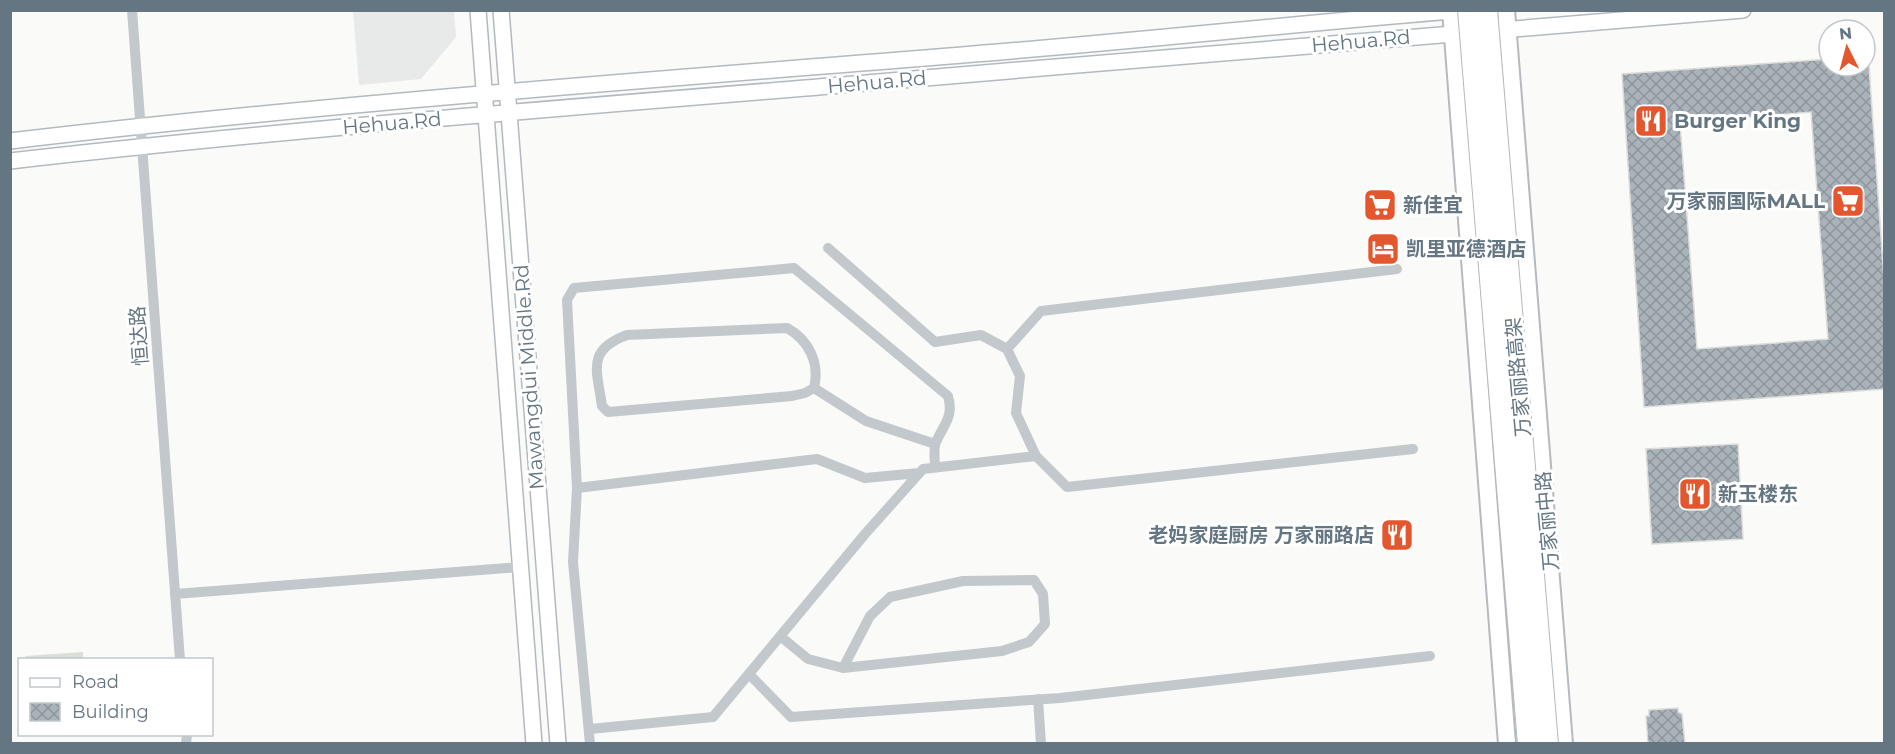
<svg xmlns="http://www.w3.org/2000/svg" width="1895" height="754" font-family="Montserrat,'Noto Sans SC',sans-serif">
	<style>
		.built { fill: #e8e9e9 }
		.green { fill: #dadfd7 }
		.building { fill: url(#building-cross-hatch); stroke: #dcdcda; stroke-width: 1.5; fill-rule: evenodd }
		.lines { fill: none; stroke-linecap: round; stroke-linejoin: round }
		.secondary-casing { stroke: #b3babf; stroke-width: 18 }
		.primary-casing { stroke: #b5babe; stroke-width: 20 }
		.street { stroke: #c3c8cc; stroke-width: 10 }
		.secondary { stroke: #fff; stroke-width: 15 }
		.primary { stroke: #fff; stroke-width: 16 }
		.highway-bridge-casing { stroke: #b4b9bd; stroke-width: 22; stroke-linecap: butt }
		.highway-bridge { stroke: #fff; stroke-width: 20 }
		.labels { text-anchor: middle; stroke-width: 6; stroke-linejoin: round; paint-order: stroke }
		.street-label { font-size: 20px; fill: #657683; stroke: #fff }
		.poi-label { font-size: 20px; font-weight: bold; fill: #657683; stroke: #fff; text-anchor: start }
	</style>
	<defs>
		<pattern id="building-cross-hatch" width="8" height="8" patternUnits="userSpaceOnUse" patternTransform="scale(1.5)"><rect width="8" height="8" fill="#aab3b9"/><path d="M0 0l8 8M0 8l8-8" fill="none" stroke="#8e969c"/></pattern>
	</defs>
	<rect width="100%" height="100%" fill="#fafaf8"/>
	<path class="built" d="M 353,11 L 454,11 L 456,37 L 421,79 L 359,85 Z"/>
	<path class="green" d="M 83,652 L 83,659 L 26,659 L 25,656 Z"/>
	<path class="building" d="M 1829,59 L 1829,66 L 1869,66 L 1884,280 L 1884,389 L 1644,407 L 1622,74 ZM 1811,112 L 1828,339 L 1697,349 L 1680,123 Z
		M 1738,444 L 1743,539 L 1652,544 L 1646,449 Z
		M 1678,708 L 1678,712 L 1682,714 L 1685,744 L 1648,744 L 1646,716 L 1649,716 L 1649,710 Z"/>
	<g class="lines">
		<defs>
			<path id="secondary" d="M 478,10 L 534,744
				M 501,10 L 558,744
				M 10,141 C 331,103 653,80 974,54 C 1138,41 1301,23 1464,10
				M 10,161 C 291,129 573,107 855,84 C 1151,59 1447,33 1743,10"/>
			<path id="primary" d="M 1451,10 L 1507,744
				M 1506,10 L 1564,744"/>
		</defs>
		<use href="#secondary" class="secondary-casing"/>
		<use href="#primary" class="primary-casing"/>
		<path class="street" d="M 132,10 L 180,660
			M 828,248 L 935,342 L 981,335 L 1007,349 L 1020,376 L 1016,413 L 1036,456
			M 1007,349 L 1041,311 L 1397,269
			M 814,388 C 820,363 809,340 787,328 L 627,335 C 586,350 597,370 602,406 L 608,412 L 792,396 L 805,393 L 814,388 L 866,421 L 935,444
			M 577,488 L 817,459 L 865,478 L 919,473
			M 175,594 L 521,567
			M 780,636 L 808,659 L 843,668 L 1002,651 L 1029,642 L 1045,624 L 1043,594 L 1034,580 L 963,581 L 890,597 L 870,616 L 843,668
			M 749,674 L 791,717 L 1060,698 L 1430,656
			M 1038,699 L 1041,744
			M 590,729 L 713,717 L 865,534 L 923,469 L 1036,456 L 1067,487 L 1413,449
			M 186,744 L 187,734
			M 590,744 L 573,562 L 577,488 L 567,300 L 574,288 L 794,268 L 948,396 C 954,417 944,424 936,442 C 933,449 935,460 935,467"/>
		<use href="#secondary" class="secondary"/>
		<use href="#primary" class="primary"/>
		<defs>
			<path id="highway-bridge" d="M 1468,10 L 1528,744
				M 1487,10 L 1548,744"/>
		</defs>
		<use href="#highway-bridge" class="highway-bridge-casing"/>
		<use href="#highway-bridge" class="highway-bridge"/>
	</g>
	<defs>
		<symbol id="restaurant-square" viewBox="-11 -11 22 22"><rect x="-9" y="-9" width="18" height="18" rx="4" fill="#e4572e" stroke="#fff"/><path d="M-5-6h1v4h1v-4h1v4h1v-4h1v5L-1.5 .5V6h-2V.5L-5-1ZM5-6V6H3V1.5H1.5Q1.5-4 5-6Z" fill="#fff"/></symbol>
		<symbol id="supermarket-square" viewBox="-11 -11 22 22"><rect x="-9" y="-9" width="18" height="18" rx="4" fill="#e4572e" stroke="#fff"/><path d="M-6-5.5h2.5l.6 2H6L4.5 2H-2.5L-4.4-4H-6ZM-1.5 3.2a1.3 1.3 0 1 0 .1 0ZM3 3.2a1.3 1.3 0 1 0 .1 0Z" fill="#fff"/></symbol>
		<symbol id="hotel-square" viewBox="-11 -11 22 22"><rect x="-9" y="-9" width="18" height="18" rx="4" fill="#e4572e" stroke="#fff"/><path d="M-6-4.5h1.5V1H6V5H4.5V3h-9V5H-6ZM-4 0a1.8 1.8 0 1 1 3.6 0ZM.5 0V-2.5h3Q6-2.5 6 0Z" fill="#fff"/></symbol>
	</defs>
	<g fill-rule="evenodd">
		<use href="#restaurant-square" x="1632" y="102" width="38" height="38"/>
		<use href="#supermarket-square" x="1829" y="182" width="38" height="38"/>
		<use href="#supermarket-square" x="1361" y="186" width="38" height="38"/>
		<use href="#hotel-square" x="1364" y="230" width="38" height="38"/>
		<use href="#restaurant-square" x="1676" y="475" width="38" height="38"/>
		<use href="#restaurant-square" x="1378" y="516" width="38" height="38"/>
	</g>
	<g class="labels">
		<g class="street-label">
			<text transform="translate(1361 41) rotate(-5)" y="7">Hehua.Rd</text>
			<text transform="translate(877 82) rotate(-5)" y="7">Hehua.Rd</text>
			<text transform="translate(392 123) rotate(-5)" y="7">Hehua.Rd</text>
			<text transform="translate(139 336) rotate(-94)" y="7">恒达路</text>
			<text transform="translate(529 377) rotate(-94)" y="7">Mawangdui Middle.Rd</text>
			<text transform="translate(1518 377) rotate(-95)" y="7">万家丽路高架</text>
			<text transform="translate(1547 521) rotate(-95)" y="7">万家丽中路</text>
		</g>
		<g class="poi-label">
			<text x="1674" y="128">Burger King</text>
			<text x="1825" y="208" text-anchor="end">万家丽国际MALL</text>
			<text x="1403" y="212">新佳宜</text>
			<text x="1406" y="256">凯里亚德酒店</text>
			<text x="1718" y="501">新玉楼东</text>
			<text x="1374" y="542" text-anchor="end">老妈家庭厨房 万家丽路店</text>
		</g>
	</g>
	<rect width="1895" height="754" fill="none" stroke="#657683" stroke-width="24"/>
	<rect x="18" y="658" width="195" height="78" fill="#ffffff" stroke="#c1c8cd" stroke-width="1.5"/>
	<rect x="30" y="678" width="30" height="9" fill="#ffffff" stroke="#c1c8cd" stroke-width="1.5"/>
	<text x="72" y="688" font-size="18" fill="#657683">Road</text>
	<rect x="30" y="703" width="30" height="18" fill="url(#building-cross-hatch)" stroke="#c1c8cd" stroke-width="1.5"/>
	<text x="72" y="718" font-size="18" fill="#657683">Building</text>
	<g transform="translate(1847 48) rotate(354)"><circle r="28" fill="#ffffff" stroke="#c1c8cd" stroke-width="1.5"/>
	<path d="M0-4.5L10 22L0 15L-10 22Z" fill="#e4572e"/>
	<text y="-9" font-size="16" font-weight="bold" text-anchor="middle" fill="#657683">N</text>
	</g>
</svg>
